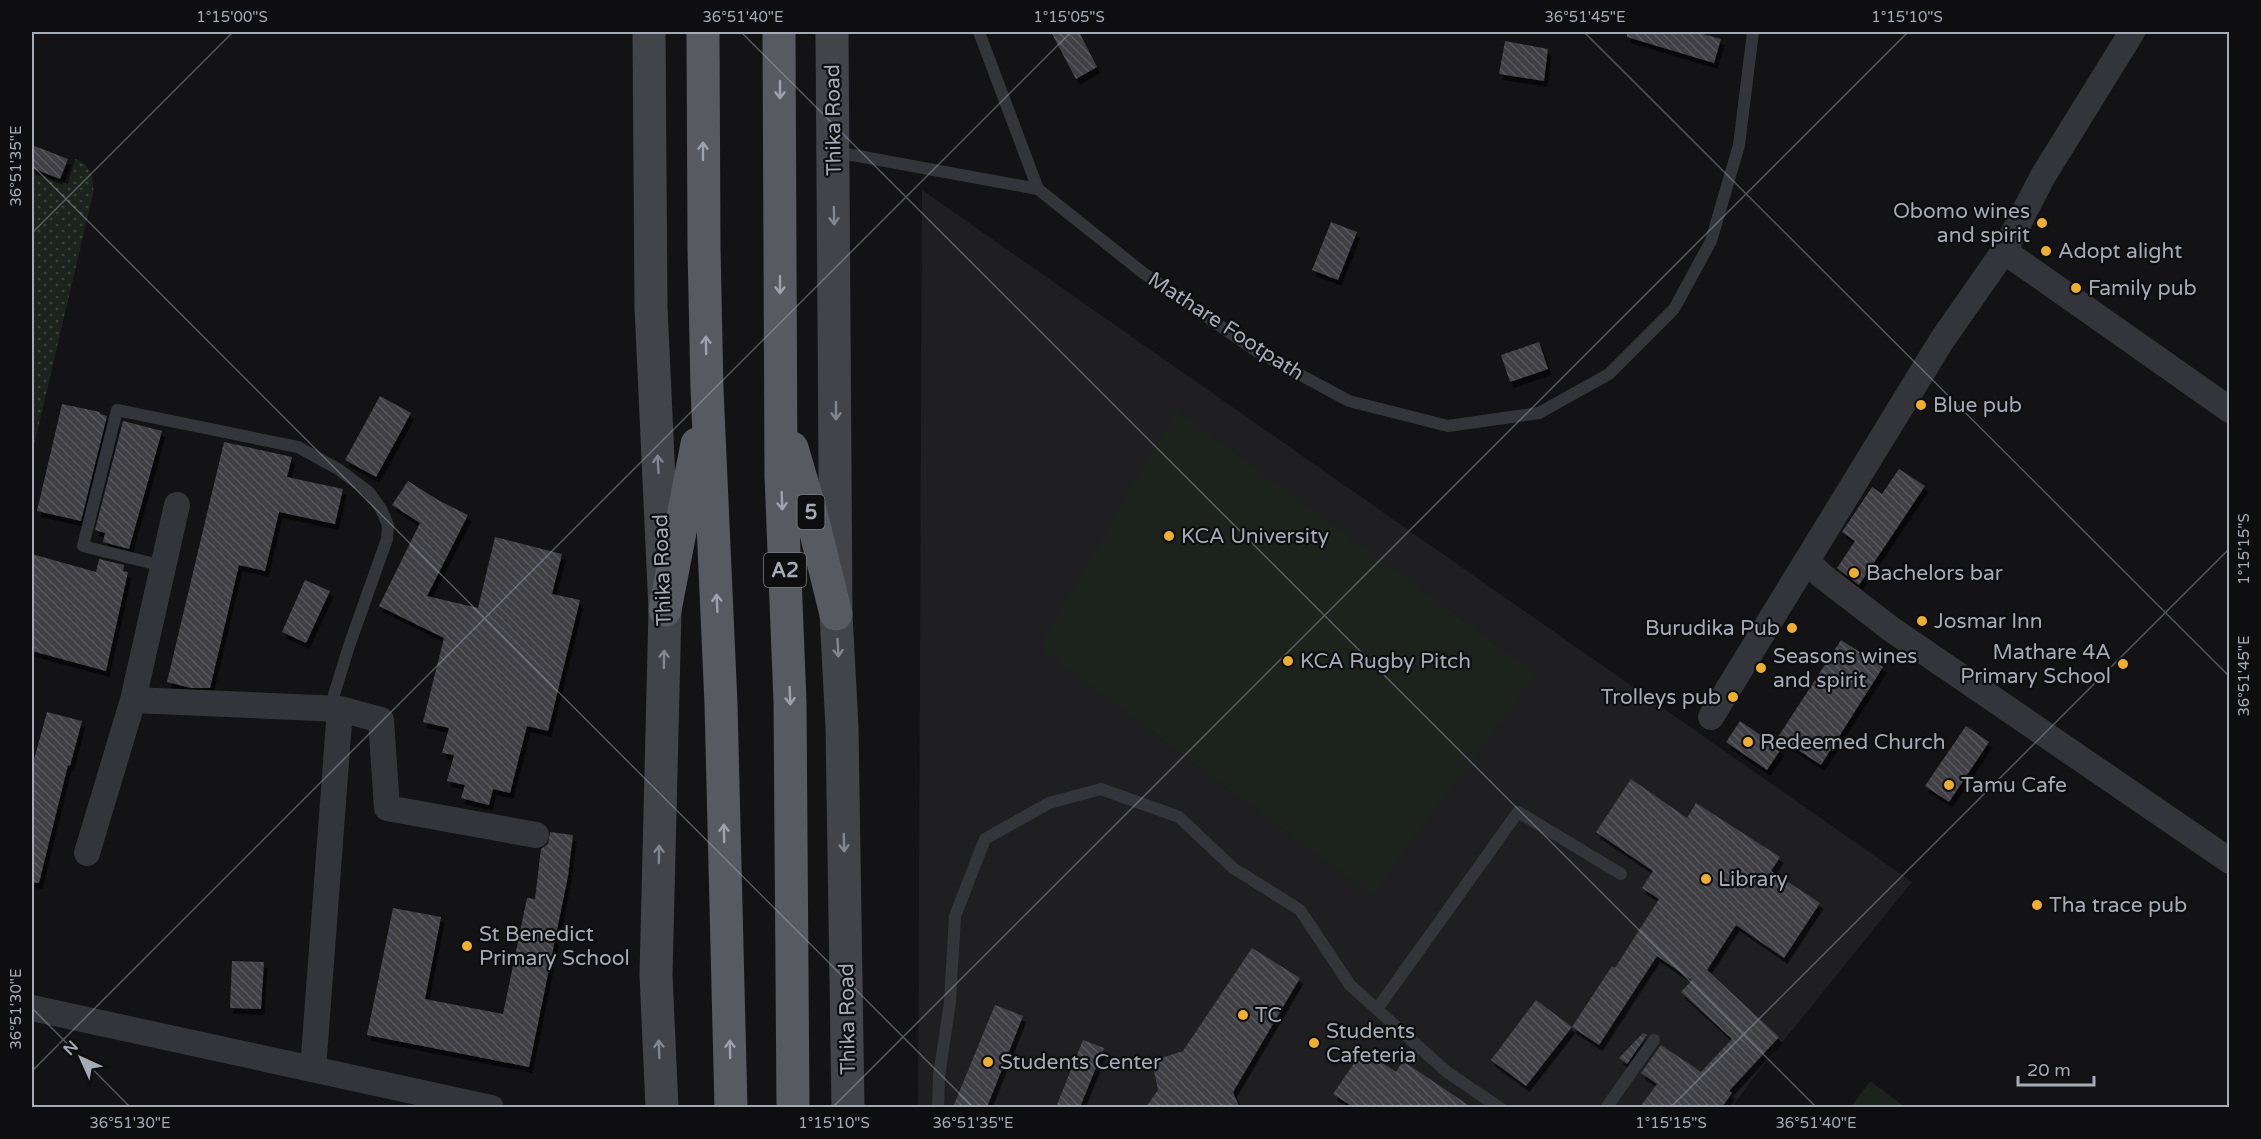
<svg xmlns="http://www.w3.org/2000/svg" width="2261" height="1139" font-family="'Varela Round',sans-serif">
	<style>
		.built { fill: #1f1f22 }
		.green { fill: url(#green-dots) }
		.pitch { fill: #1c231c }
		.building { fill: url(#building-back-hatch); filter: url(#shadow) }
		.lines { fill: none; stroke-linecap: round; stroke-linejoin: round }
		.service { stroke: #34353a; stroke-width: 12 }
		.minor { stroke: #34353a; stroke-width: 26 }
		.secondary { stroke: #42444a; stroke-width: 33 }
		.trunk { stroke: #585a62; stroke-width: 33 }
		.oneway { stroke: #9da2ad }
		.oneway2 { stroke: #828690 }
		.ticks { fill: none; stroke: #a5aab5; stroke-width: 1.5; stroke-opacity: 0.45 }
		.poi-dot { fill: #eeae32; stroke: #0e0e10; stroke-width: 2 }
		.labels { text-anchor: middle; stroke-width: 4.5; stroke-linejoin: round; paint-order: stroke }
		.shield { fill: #0e0e10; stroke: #787b84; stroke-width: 1.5 }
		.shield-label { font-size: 20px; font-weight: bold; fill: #a5aab5 }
		.street-label { font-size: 21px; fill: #a5aab5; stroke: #0e0e10 }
		.poi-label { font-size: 21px; fill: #a5aab5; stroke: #0e0e10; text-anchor: start }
		.neatline { fill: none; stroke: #a5aab5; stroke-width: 2 }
		.ticks-label { font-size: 15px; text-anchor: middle; fill: #a5aab5 }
	</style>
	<defs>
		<pattern id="green-dots" width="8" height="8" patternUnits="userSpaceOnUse" patternTransform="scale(1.5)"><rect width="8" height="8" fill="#1c231c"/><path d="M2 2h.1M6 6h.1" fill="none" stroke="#3a403b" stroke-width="1.8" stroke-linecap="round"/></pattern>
		<pattern id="building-back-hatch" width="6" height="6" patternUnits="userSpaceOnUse" patternTransform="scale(1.5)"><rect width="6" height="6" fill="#3f4045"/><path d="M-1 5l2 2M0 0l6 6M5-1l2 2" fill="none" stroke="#58595e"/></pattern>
		<filter id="shadow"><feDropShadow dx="3.5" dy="6" stdDeviation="0" flood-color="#0009"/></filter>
	</defs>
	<rect width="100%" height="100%" fill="#131315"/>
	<path class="built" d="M 922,190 L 1912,882 L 1754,1077 L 1732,1107 L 918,1108 Z"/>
	<path class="green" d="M 75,159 C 91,164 94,178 93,194 L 32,454 L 32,171 L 68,184 Z"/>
	<path class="pitch" d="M 1176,410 L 1536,674 L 1372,895 L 1039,647 Z
		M 1870,1081 L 1905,1107 L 1851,1107 Z"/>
	<path class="building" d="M 1051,32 L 1079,32 L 1097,67 L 1076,79 Z
		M 1627,32 L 1695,32 L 1721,39 L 1714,63 L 1627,37 Z
		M 1505,41 L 1548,49 L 1544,81 L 1499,74 Z
		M 32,145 L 68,159 L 60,179 L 32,168 Z
		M 1331,222 L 1357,232 L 1338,280 L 1312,270 Z
		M 1539,342 L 1548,369 L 1510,382 L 1501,355 Z
		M 380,396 L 411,413 L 376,477 L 345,460 Z
		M 62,404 L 100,412 L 100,414 L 107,416 L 81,521 L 37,511 Z
		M 123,421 L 162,431 L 129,549 L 103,542 L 105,533 L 95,530 Z
		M 224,442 L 292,457 L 287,477 L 343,489 L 335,524 L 279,512 L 265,571 L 239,565 L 210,688 L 191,688 L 167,682 Z
		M 1899,469 L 1925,486 L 1859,585 L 1837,568 L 1855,541 L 1842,532 L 1872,487 L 1882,494 Z
		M 408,481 L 438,500 L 468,515 L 427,596 L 478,608 L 495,537 L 562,554 L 552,594 L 580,600 L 548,731 L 527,726 L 510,793 L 493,789 L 489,805 L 461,798 L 465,785 L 447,781 L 454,755 L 442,753 L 449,728 L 423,722 L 444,638 L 379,606 L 420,523 L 392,505 Z
		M 32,554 L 96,572 L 99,559 L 124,565 L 123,571 L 128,572 L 106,671 L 32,651 Z
		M 305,580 L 330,591 L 306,643 L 282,632 Z
		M 1841,640 L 1883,667 L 1821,765 L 1778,737 Z
		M 47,712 L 82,721 L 70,766 L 68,765 L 39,883 L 32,882 L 32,767 Z
		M 1740,721 L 1781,749 L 1767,770 L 1726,742 Z
		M 1966,726 L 1989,742 L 1949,802 L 1925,786 Z
		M 1631,779 L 1687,818 L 1696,803 L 1780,857 L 1771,871 L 1820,903 L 1784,958 L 1736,925 L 1707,970 L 1779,1037 L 1729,1091 L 1732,1093 L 1722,1107 L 1640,1107 L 1657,1084 L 1641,1073 L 1661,1045 L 1701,1072 L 1732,1039 L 1681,992 L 1692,980 L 1657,956 L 1599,1045 L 1572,1027 L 1612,966 L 1615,968 L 1659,899 L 1642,888 L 1653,871 L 1596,832 Z
		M 550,832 L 573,835 L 568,876 L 529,1067 L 367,1035 L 393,908 L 441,917 L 425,999 L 503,1014 L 527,898 L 535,899 L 541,849 L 548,844 Z
		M 1252,948 L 1300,978 L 1233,1092 L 1239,1107 L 1146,1107 L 1158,1090 L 1152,1061 L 1183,1051 Z
		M 232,961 L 264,962 L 261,1009 L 230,1008 Z
		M 1536,1000 L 1572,1027 L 1526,1086 L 1491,1060 Z
		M 995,1005 L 1023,1016 L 987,1107 L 953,1107 Z
		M 1643,1033 L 1647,1035 L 1627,1064 L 1619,1058 Z
		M 1083,1040 L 1104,1048 L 1080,1107 L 1056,1107 Z
		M 1363,1050 L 1396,1072 L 1403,1061 L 1471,1107 L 1353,1107 L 1333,1094 Z"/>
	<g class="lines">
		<path class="service" d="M 979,32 L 1038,189
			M 836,152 L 1038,189 L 1142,272 L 1258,352 L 1349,401 L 1448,426 L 1539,413 L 1609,374 L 1674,309 L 1711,241 L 1739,145 L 1753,32
			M 163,566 L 83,546 L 117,410 L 298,447 L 338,469 L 369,492 L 381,509 L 388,525 L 387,539 L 349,646 L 330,708
			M 1377,1009 L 1518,812 L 1621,874
			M 938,1108 L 939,1076 L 950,1002 L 955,916 L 985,839 L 1049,803 L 1101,789 L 1179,817 L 1233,868 L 1300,910 L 1350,985 L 1447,1072 L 1500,1108
			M 1606,1108 L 1654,1040"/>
		<path class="minor" d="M 2004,251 L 2230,410
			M 177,505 L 133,700 L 340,709 L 313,1069
			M 1808,562 L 1821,575 L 1891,629 L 2230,861
			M 340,709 L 381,720 L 387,808 L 536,835
			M 1711,717 L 1942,340 L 2004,251 L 2043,176 L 2132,32
			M 87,853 L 133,700
			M 32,1008 L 491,1108"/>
		<path class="secondary" d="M 649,32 L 651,307 L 665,610 L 656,975 L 662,1108
			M 832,32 L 836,614 L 842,727 L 848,1108"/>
		<path class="trunk" d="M 703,32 L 704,248 L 707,389 L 721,704 L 731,1108
			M 779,32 L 781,476 L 790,702 L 793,1108
			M 792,448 L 811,513 L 836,614
			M 665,610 L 697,444"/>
	</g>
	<defs><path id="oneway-shaft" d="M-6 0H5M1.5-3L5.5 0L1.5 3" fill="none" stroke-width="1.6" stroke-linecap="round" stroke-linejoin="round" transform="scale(1.5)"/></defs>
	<g class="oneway">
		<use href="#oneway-shaft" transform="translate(780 90) rotate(90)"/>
		<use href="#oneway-shaft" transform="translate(703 151) rotate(-90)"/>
		<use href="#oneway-shaft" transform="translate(780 285) rotate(90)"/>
		<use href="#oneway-shaft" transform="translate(706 345) rotate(-91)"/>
		<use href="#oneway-shaft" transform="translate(782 501) rotate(88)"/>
		<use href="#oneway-shaft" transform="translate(717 603) rotate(-93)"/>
		<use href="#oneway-shaft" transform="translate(790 696) rotate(88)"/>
		<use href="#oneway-shaft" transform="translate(724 833) rotate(-91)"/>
		<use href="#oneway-shaft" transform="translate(730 1049) rotate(-91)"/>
	</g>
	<g class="oneway2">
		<use href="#oneway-shaft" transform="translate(834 216) rotate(89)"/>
		<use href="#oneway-shaft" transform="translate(836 411) rotate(90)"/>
		<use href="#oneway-shaft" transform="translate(658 464) rotate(-93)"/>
		<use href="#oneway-shaft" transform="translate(838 648) rotate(87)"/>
		<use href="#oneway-shaft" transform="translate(664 659) rotate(-89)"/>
		<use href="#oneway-shaft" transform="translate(844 843) rotate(89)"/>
		<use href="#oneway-shaft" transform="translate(659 854) rotate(-89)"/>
		<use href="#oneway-shaft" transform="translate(659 1049) rotate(-92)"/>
	</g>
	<path class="ticks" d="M 741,32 L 1817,1108M 1584,32 L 2230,677M 32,165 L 974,1108M 32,233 L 233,32M 32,1008 L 131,1108M 32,1071 L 1071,32M 832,1108 L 1908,32M 1670,1108 L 2230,548"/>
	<g class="poi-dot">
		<circle cx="2042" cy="223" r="6"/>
		<circle cx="2046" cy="251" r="6"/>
		<circle cx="2076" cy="288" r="6"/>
		<circle cx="1921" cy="405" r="6"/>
		<circle cx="1169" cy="536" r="6"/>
		<circle cx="1854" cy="573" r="6"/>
		<circle cx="1922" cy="621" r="6"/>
		<circle cx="1792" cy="628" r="6"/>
		<circle cx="1288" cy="661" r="6"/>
		<circle cx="2123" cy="664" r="6"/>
		<circle cx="1761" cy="668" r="6"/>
		<circle cx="1733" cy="697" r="6"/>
		<circle cx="1748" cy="742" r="6"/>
		<circle cx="1949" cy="785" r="6"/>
		<circle cx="1706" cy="879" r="6"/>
		<circle cx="2037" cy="905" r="6"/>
		<circle cx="467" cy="946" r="6"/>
		<circle cx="1243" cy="1015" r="6"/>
		<circle cx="1314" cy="1043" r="6"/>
		<circle cx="988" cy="1062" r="6"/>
	</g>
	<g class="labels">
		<g class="shield">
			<rect x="797.5" y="495" width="27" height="34" rx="4.5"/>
			<rect x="764" y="553" width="42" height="34" rx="4.5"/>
		</g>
		<g class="shield-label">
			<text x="811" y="519">5</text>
			<text x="785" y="577">A2</text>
		</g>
		<g class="street-label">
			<text transform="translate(833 120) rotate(-91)" y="7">Thika Road</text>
			<text transform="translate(1226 326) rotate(33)" y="7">Mathare Footpath</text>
			<text transform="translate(662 570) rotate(-92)" y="7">Thika Road</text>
			<text transform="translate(847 1019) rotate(-91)" y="7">Thika Road</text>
		</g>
		<g class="poi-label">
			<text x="2030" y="218" text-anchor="end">Obomo wines<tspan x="2030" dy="24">and spirit</tspan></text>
			<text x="2058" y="258">Adopt alight</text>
			<text x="2088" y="295">Family pub</text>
			<text x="1933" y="412">Blue pub</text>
			<text x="1181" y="543">KCA University</text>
			<text x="1866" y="580">Bachelors bar</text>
			<text x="1934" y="628">Josmar Inn</text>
			<text x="1780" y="635" text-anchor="end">Burudika Pub</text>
			<text x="2111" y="659" text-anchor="end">Mathare 4A<tspan x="2111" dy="24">Primary School</tspan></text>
			<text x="1773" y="663">Seasons wines<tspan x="1773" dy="24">and spirit</tspan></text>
			<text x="1300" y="668">KCA Rugby Pitch</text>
			<text x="1721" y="704" text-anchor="end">Trolleys pub</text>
			<text x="1760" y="749">Redeemed Church</text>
			<text x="1961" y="792">Tamu Cafe</text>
			<text x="1718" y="886">Library</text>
			<text x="2049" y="912">Tha trace pub</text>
			<text x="479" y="941">St Benedict<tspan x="479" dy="24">Primary School</tspan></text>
			<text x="1255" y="1022">TC</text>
			<text x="1326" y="1038">Students<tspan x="1326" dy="24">Cafeteria</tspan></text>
			<text x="1000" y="1069">Students Center</text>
		</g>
	</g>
	<rect width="2261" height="1139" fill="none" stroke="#0e0e10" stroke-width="66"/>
	<g transform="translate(81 1058) rotate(315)" stroke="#0e0e10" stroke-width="4.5" paint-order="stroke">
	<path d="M0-4.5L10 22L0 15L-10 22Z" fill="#a5aab5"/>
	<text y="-9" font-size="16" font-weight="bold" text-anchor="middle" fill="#a5aab5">N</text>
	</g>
	<path d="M2018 1076v9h76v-9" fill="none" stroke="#a5aab5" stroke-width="3"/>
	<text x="2027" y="1076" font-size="18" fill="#a5aab5" stroke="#0e0e10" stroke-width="4.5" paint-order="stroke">20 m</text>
	<rect x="33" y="33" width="2195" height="1073" class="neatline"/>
	<g class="ticks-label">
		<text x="232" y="22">1°15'00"S</text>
		<text x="743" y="22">36°51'40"E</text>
		<text x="1069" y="22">1°15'05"S</text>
		<text x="1585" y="22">36°51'45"E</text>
		<text x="1907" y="22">1°15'10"S</text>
		<text transform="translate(16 166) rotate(-90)" y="5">36°51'35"E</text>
		<text transform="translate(2244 549) rotate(-90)" y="5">1°15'15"S</text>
		<text transform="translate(2244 676) rotate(-90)" y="5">36°51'45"E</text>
		<text transform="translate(16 1009) rotate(-90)" y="5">36°51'30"E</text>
		<text x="130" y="1128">36°51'30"E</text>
		<text x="834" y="1128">1°15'10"S</text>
		<text x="973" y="1128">36°51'35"E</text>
		<text x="1671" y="1128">1°15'15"S</text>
		<text x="1816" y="1128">36°51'40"E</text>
	</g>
</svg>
